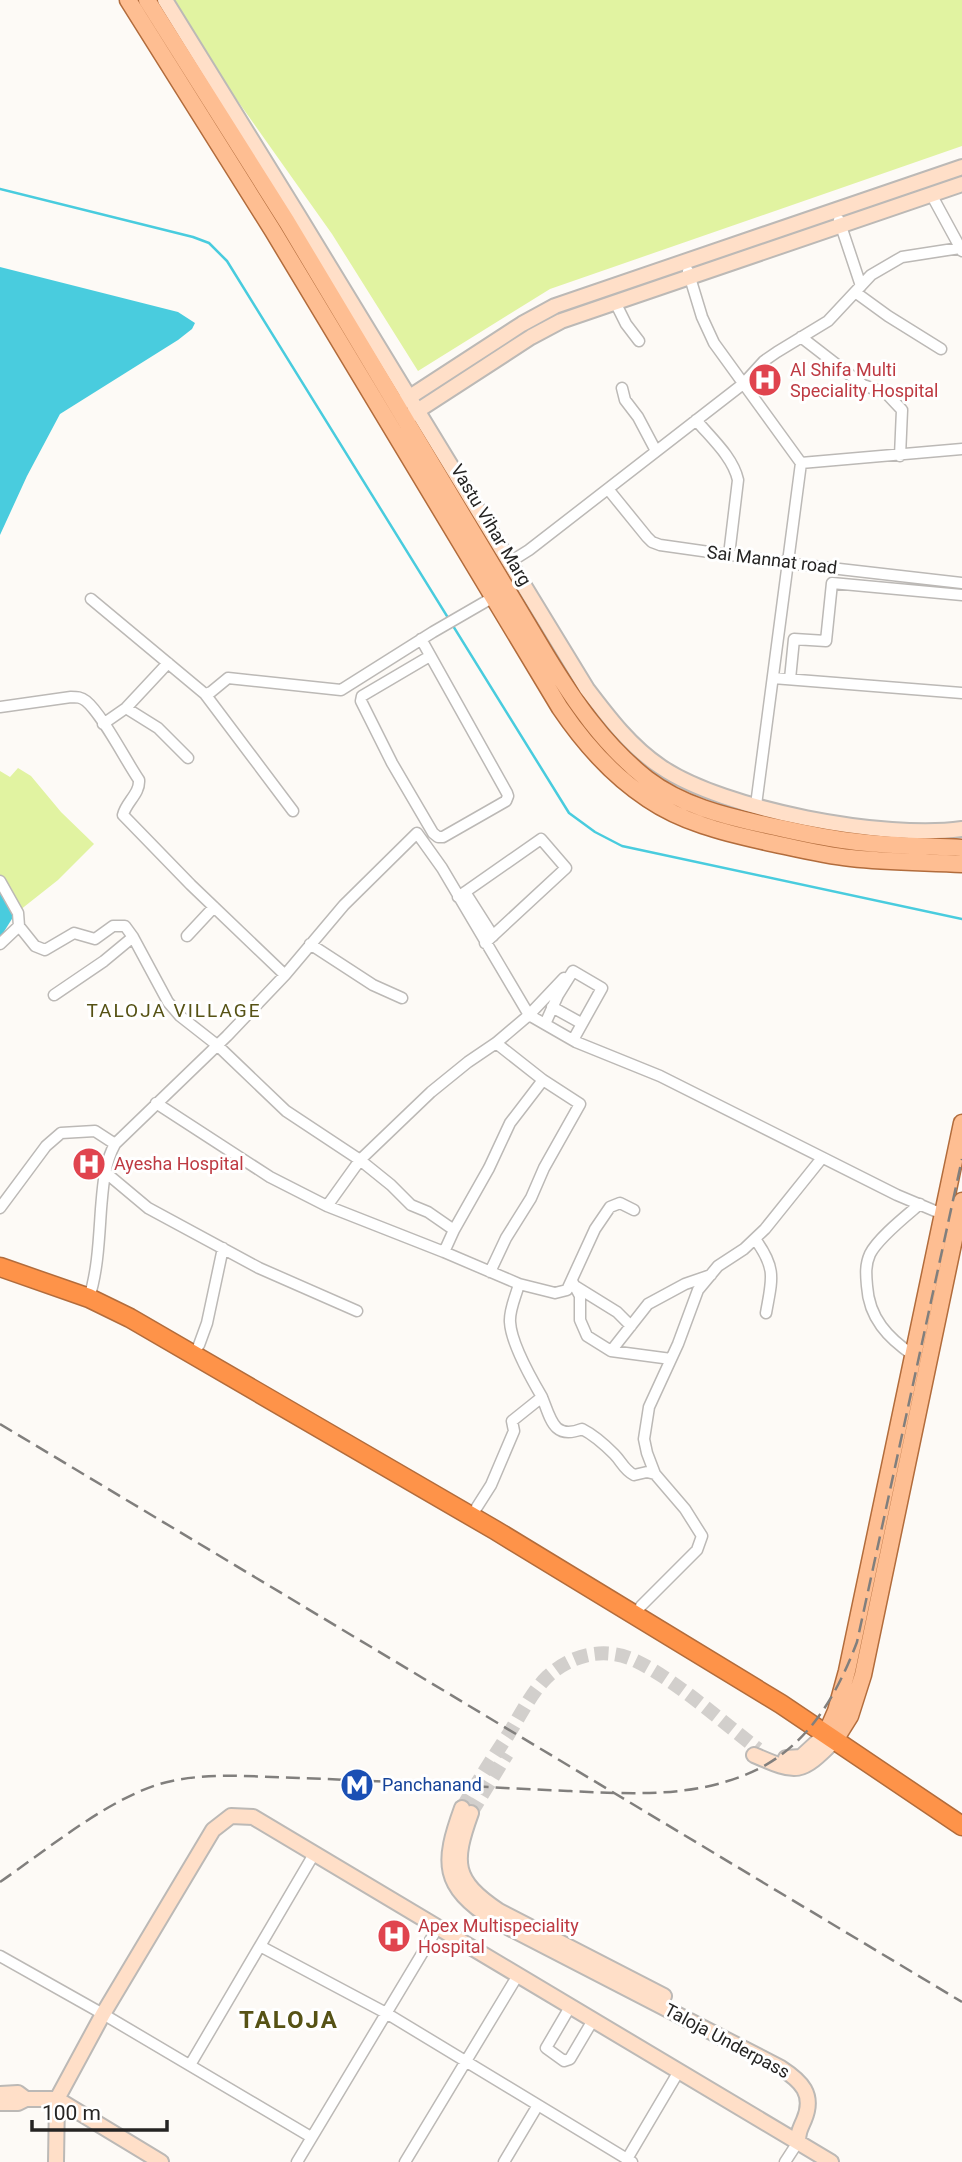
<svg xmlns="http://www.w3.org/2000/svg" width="962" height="2162" font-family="Roboto,sans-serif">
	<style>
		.green { fill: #e1f3a1 }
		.water { fill: #49ccde }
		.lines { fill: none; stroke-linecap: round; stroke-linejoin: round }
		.stream { stroke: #49ccde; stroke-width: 2.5 }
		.secondary-tunnel { stroke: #d2cfcc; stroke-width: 14; stroke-dasharray: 14 7; stroke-linecap: butt }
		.street-casing { stroke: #bcb9b6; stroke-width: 13 }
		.secondary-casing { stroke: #bcb9b6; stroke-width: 18 }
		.primary-casing { stroke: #b26c3c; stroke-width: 19 }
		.highway-casing { stroke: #b26c3c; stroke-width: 21 }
		.street { stroke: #fff; stroke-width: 10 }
		.secondary { stroke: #ffdfc8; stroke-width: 14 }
		.primary { stroke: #febe92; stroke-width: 16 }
		.highway { stroke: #fe9349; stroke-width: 18 }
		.rail { stroke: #817f7d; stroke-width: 2.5; stroke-dasharray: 14 7; stroke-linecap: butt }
		.labels { text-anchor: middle; stroke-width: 6; stroke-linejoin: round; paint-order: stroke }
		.health-label { font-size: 18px; fill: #be3a42; stroke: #fff; text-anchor: start }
		.street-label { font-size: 18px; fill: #252423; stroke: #fff }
		.transit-label { font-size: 18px; fill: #164399; stroke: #fff; text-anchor: start }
		.neighbourhood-label { font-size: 19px; letter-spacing: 2px; fill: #565215; stroke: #fff }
		.district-label { font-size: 24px; font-weight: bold; letter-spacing: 2px; fill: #565215; stroke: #fff }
	</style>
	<rect width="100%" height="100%" fill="#fdfaf6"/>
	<path class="green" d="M 166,0 L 962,0 L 962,146 L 550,289 L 418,371 L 332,234 Z
		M 18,768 L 31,776 L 61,812 L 94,844 L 58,880 L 15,914 L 0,893 L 0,771 L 10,777 Z"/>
	<path class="water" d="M 0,267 L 178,312 L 195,323 L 192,329 L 178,340 L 60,414 L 27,476 L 0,535 Z
		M 0,893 L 15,914 L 0,938 Z"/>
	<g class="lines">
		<path class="stream" d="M 0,189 L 193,237 L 209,243 L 227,261 L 569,813 L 595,832 L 622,846 L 962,919"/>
		<path class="secondary-tunnel" d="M 462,1808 C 477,1783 492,1759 508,1735 C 520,1716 531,1693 547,1677 C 572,1654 605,1646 636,1661 C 677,1681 721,1721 758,1749
			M 471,1813 L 507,1754"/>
		<defs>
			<path id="street" d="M 931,194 L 962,251
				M 839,220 L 861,286
				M 688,271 L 702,317 L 714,343 L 801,463 L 756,805
				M 855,292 L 888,316 L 941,349
				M 615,302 L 626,324 L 639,341
				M 801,337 L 863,385 L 886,393 L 902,410 L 900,456
				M 622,388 L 625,400 L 638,417 L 656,451
				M 696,420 C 711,438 733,457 738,480 L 729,555
				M 801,463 L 962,449
				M 608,489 L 647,537 L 652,542 L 660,545 L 787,563 L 962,583
				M 510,562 L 529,550 L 743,384 L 764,361 L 777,352 L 828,321 L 871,275 L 902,257 L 960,248
				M 91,599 L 205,694 L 211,692 L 228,678 L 341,690 L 433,632 L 497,595
				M 421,639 L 507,793 L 508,796 L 506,801 L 443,837 L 438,837 L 433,833 L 392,763 L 361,701 L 362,696 L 430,656
				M 773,678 L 962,693
				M 790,679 L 794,639 L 826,641 L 832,583 L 962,595
				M 205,694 L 293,811
				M 0,707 L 71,697 C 77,697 81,697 86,701 C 102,714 126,761 139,780 C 140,794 126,802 123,815 L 191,885 L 285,975
				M 126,708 L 158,728 L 188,758
				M 103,724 L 126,708 L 168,663
				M 0,881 L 18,913 L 19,926 L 0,944
				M 465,892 L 493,936
				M 458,897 L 541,839 L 566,868 L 485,943
				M 19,926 L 35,946 L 45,950 L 74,933 L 95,939 L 113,926 L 125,926 L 133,937 L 168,1002 L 180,1016 L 217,1045 L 286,1111 L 360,1160 L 431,1092 L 468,1062 L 496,1043 L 529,1015 L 564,978
				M 187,936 L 214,907
				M 310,944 L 373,985 L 402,998
				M 54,995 L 104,961 L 133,937
				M 552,1007 L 581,1023
				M 545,1024 L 558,995 L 573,971 L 602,988 L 573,1040
				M 156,1103 L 270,1177 L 327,1206 L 444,1252 L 519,1284 L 555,1293 L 567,1290 L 595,1229 L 610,1207 L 620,1203 L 634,1210
				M 105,1172 L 148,1208 L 259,1268 L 357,1311
				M 327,1206 L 360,1160 L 391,1185 L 411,1205 L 428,1212 L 454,1230
				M 0,1208 L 46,1146 L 61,1133 L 95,1131 L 115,1144
				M 755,1239 C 777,1269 772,1279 766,1313
				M 444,1252 L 454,1230 L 489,1168 L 510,1123 L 543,1080
				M 490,1272 L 506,1238 L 531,1198 L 544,1168 L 580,1104 L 543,1080 L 496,1043
				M 572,1281 L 580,1296 L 580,1320 L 587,1336 L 611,1351 L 671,1359
				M 575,1286 L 617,1312 L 631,1326
				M 89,1298 C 98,1270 99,1237 101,1209 C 103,1186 104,1164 115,1144 L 227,1036 L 285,975 L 344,905 L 417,833 L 442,868 L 529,1015 L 576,1042 L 660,1076 L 897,1195 L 947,1216
				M 199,1345 L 207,1323 L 223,1248
				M 611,1351 L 648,1304 L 685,1284 L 711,1275
				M 913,1355 C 888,1338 869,1318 867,1286 C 866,1275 865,1265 870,1254 C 878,1238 906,1216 920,1204
				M 542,1397 C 551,1420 554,1440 582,1429 C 594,1435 605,1445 614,1454 C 622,1462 624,1470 634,1475 L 647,1472 L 655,1474
				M 477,1507 L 491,1485 L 514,1431 L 512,1421 L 542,1397 C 532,1380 511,1342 510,1322 C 509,1310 516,1296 519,1284
				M 641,1606 L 697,1550 L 702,1536 L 685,1509 L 655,1474 L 647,1453 L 644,1439 L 649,1407 L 678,1344 L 698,1290 L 718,1266 L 744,1249 L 765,1229 L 822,1158
				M 260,1946 L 386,2013 L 632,2162
				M 0,1956 L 103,2014 L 311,2137
				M 570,2007 L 546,2048 L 564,2061 L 570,2059 L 593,2020
				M 190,2065 L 314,1854
				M 627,2159 L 679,2071
				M 297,2162 L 438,1927
				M 405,2162 L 518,1975
				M 504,2162 L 538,2105
				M 785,2162 L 798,2142"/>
			<path id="secondary" d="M 165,0 L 298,215 L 587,689 C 609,718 631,747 661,767 C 724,810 886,840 962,829
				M 402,402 L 522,324 L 555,306 L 962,167
				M 411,415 L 531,337 L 561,321 L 962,184
				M 754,1755 C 798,1774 800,1775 835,1740
				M 786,1758 L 801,1757 L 826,1734
				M 462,1808 C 442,1863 441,1886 494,1920 L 781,2068 C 801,2081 815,2094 804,2120 C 800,2129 798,2133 798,2142
				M 471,1813 C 453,1863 453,1880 499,1911 L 664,1996
				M 0,2094 L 18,2093 L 26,2099
				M 0,2103 L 18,2103 L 26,2099 L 57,2099 L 161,2162
				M 56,2162 L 57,2099 L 103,2014 L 213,1830 L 231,1816 L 253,1817 L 831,2162"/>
			<path id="primary" d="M 128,0 L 273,231 L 560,708 C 583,742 613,776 648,799 C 682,822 722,832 762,841 C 791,847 821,855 851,858 C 887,862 925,862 962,864
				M 147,0 L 287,222 L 546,655 C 574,701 604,745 647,779 C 681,805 724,816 766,825 C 794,831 822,838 850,841 C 887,846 925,846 962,848
				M 826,1734 L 836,1711 L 847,1671 L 962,1123
				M 835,1740 L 850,1716 L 863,1675 L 962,1201"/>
			<path id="highway" d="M 0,1267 L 89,1298 L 130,1318 L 495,1530 L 781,1704 L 962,1826"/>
		</defs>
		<use href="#street" class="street-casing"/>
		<use href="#secondary" class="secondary-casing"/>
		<use href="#primary" class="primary-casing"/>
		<use href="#highway" class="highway-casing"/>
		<use href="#street" class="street"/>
		<use href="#secondary" class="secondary"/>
		<use href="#primary" class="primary"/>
		<use href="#highway" class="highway"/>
		<path class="rail" d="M 0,1424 L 962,2002
			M 0,1882 C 48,1849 116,1792 172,1781 C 214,1772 257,1777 299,1778 C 388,1781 478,1787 568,1791 C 635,1794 702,1799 764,1766 C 812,1739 838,1692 857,1642 L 962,1159"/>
	</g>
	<defs>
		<symbol id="hospital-disc" viewBox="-11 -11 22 22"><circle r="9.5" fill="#e0444e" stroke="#fff"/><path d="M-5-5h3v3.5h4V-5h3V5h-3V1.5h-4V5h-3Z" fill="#fff"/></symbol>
		<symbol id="metro-disc" viewBox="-11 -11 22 22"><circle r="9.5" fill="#1a4fb4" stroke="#fff"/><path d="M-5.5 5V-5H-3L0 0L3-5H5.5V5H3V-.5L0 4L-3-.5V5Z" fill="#fff"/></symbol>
	</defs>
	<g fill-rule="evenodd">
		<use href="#hospital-disc" x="746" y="361" width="38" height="38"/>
		<use href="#hospital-disc" x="70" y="1145" width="38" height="38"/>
		<use href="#metro-disc" x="338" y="1766" width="38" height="38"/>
		<use href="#hospital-disc" x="375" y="1917" width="38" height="38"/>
	</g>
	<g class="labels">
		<g class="health-label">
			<text x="790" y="376">Al Shifa Multi<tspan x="790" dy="21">Speciality Hospital</tspan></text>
			<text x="114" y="1170">Ayesha Hospital</text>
			<text x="418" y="1932">Apex Multispeciality<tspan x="418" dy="21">Hospital</tspan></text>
		</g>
		<g class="street-label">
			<text transform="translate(491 525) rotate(59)" y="6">Vastu Vihar Marg</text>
			<text transform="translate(772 560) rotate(7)" y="6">Sai Mannat road</text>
			<text transform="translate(727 2041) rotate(28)" y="6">Taloja Underpass</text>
		</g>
		<g class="transit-label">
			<text x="382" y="1791">Panchanand</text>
		</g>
		<g class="neighbourhood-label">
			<text x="174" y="1017">TALOJA VILLAGE</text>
		</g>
		<g class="district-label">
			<text x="289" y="2028">TALOJA</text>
		</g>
	</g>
	<path d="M32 2120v10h135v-10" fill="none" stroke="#252423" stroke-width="3.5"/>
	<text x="42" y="2120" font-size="21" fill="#252423" stroke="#ffffff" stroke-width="5" paint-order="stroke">100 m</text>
</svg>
